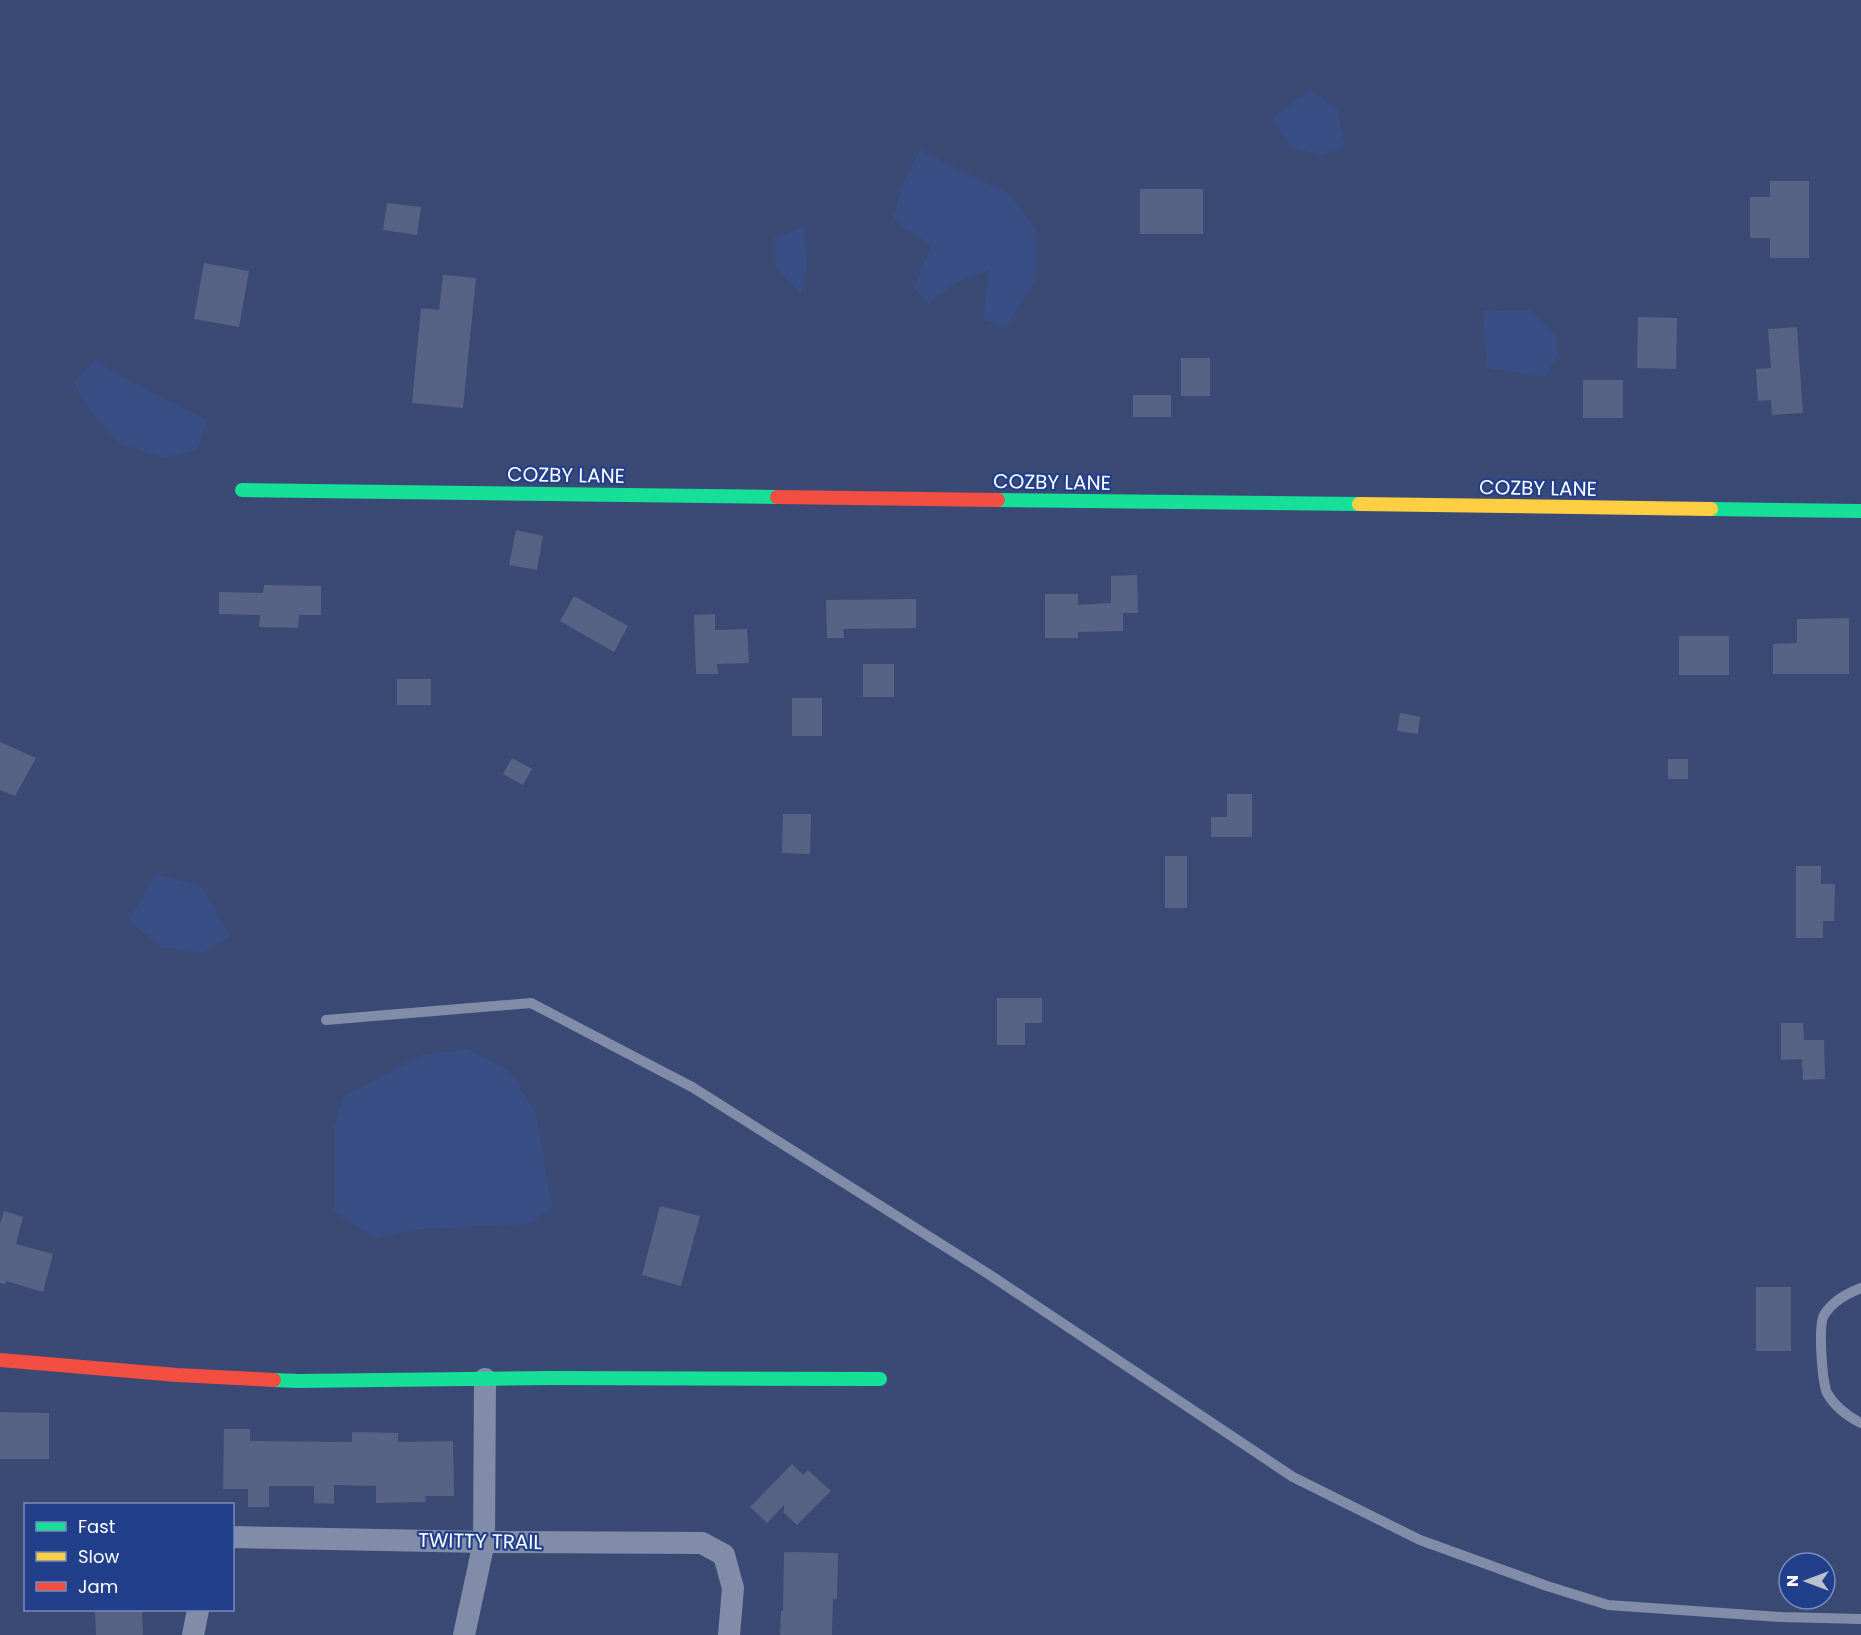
<svg xmlns="http://www.w3.org/2000/svg" width="1861" height="1635" font-family="Poppins,sans-serif">
	<style>
		.water { fill: #394e85 }
		.building { fill: #566384 }
		.lines { fill: none; stroke-linecap: round; stroke-linejoin: round }
		.lane { stroke: #818ca8; stroke-width: 10 }
		.street { stroke: #818ca8; stroke-width: 22 }
		.fast { stroke: #16e098; stroke-width: 14 }
		.slow { stroke: #ffcf43; stroke-width: 14 }
		.jam { stroke: #f24e42; stroke-width: 14 }
		.labels { text-anchor: middle; stroke-width: 4.5; stroke-linejoin: round; paint-order: stroke }
		.street-label { font-size: 20px; fill: #fff; stroke: #223f8c }
	</style>
	<rect width="100%" height="100%" fill="#3a4a74"/>
	<path class="water" d="M 1310,89 L 1337,109 L 1345,147 L 1322,156 L 1290,147 L 1273,118 Z
		M 920,150 L 1010,194 L 1035,228 L 1035,281 L 1006,327 L 983,319 L 989,270 L 954,284 L 928,304 L 914,287 L 931,246 L 893,220 L 902,185 Z
		M 804,226 L 807,266 L 801,295 L 775,266 L 775,237 Z
		M 1531,310 L 1557,336 L 1557,356 L 1545,377 L 1487,368 L 1483,311 Z
		M 95,360 L 150,392 L 207,420 L 198,450 L 163,458 L 120,444 L 91,412 L 74,383 Z
		M 155,874 L 201,886 L 230,936 L 204,953 L 161,947 L 129,921 Z
		M 468,1049 L 509,1070 L 536,1114 L 552,1209 L 528,1224 L 419,1229 L 375,1238 L 334,1212 L 334,1128 L 343,1096 L 421,1055 Z"/>
	<path class="building" d="M 1770,181 L 1809,181 L 1809,258 L 1770,258 L 1770,238 L 1750,238 L 1750,197 L 1770,197 Z
		M 1140,189 L 1203,189 L 1203,234 L 1140,234 Z
		M 387,203 L 421,207 L 417,235 L 383,230 Z
		M 204,263 L 249,271 L 239,327 L 194,319 Z
		M 443,275 L 476,278 L 463,408 L 412,403 L 421,308 L 439,310 Z
		M 1638,317 L 1677,318 L 1676,369 L 1637,368 Z
		M 1797,327 L 1803,413 L 1772,415 L 1771,400 L 1758,401 L 1756,369 L 1771,368 L 1768,329 Z
		M 1181,358 L 1210,358 L 1210,396 L 1181,396 Z
		M 1583,380 L 1623,380 L 1623,418 L 1583,418 Z
		M 1133,395 L 1171,395 L 1171,417 L 1133,417 Z
		M 516,530 L 543,536 L 537,570 L 509,565 Z
		M 1137,575 L 1138,613 L 1123,613 L 1123,631 L 1078,632 L 1078,638 L 1045,638 L 1045,594 L 1078,594 L 1078,605 L 1111,603 L 1111,576 Z
		M 264,585 L 321,586 L 321,615 L 299,615 L 298,628 L 259,627 L 260,615 L 219,614 L 219,592 L 263,593 Z
		M 574,596 L 628,626 L 614,652 L 560,621 Z
		M 916,599 L 916,628 L 843,629 L 844,638 L 827,638 L 826,600 Z
		M 715,614 L 715,630 L 747,629 L 749,663 L 717,664 L 718,674 L 696,674 L 694,615 Z
		M 1849,618 L 1849,674 L 1773,674 L 1773,644 L 1797,643 L 1797,619 Z
		M 1679,636 L 1729,636 L 1729,675 L 1679,675 Z
		M 863,664 L 894,664 L 894,697 L 863,697 Z
		M 397,679 L 431,679 L 431,705 L 397,705 Z
		M 792,698 L 822,698 L 822,736 L 792,736 Z
		M 1400,713 L 1420,717 L 1418,734 L 1397,731 Z
		M 0,742 L 36,758 L 15,796 L 0,790 Z
		M 512,758 L 532,769 L 523,785 L 503,774 Z
		M 1668,759 L 1688,759 L 1688,779 L 1668,779 Z
		M 1227,794 L 1252,794 L 1252,837 L 1211,837 L 1211,817 L 1227,817 Z
		M 783,814 L 811,814 L 810,854 L 782,853 Z
		M 1165,856 L 1187,856 L 1187,908 L 1165,908 Z
		M 1796,866 L 1821,866 L 1821,884 L 1835,884 L 1834,921 L 1823,921 L 1823,938 L 1796,938 Z
		M 997,998 L 1042,998 L 1042,1023 L 1025,1023 L 1025,1045 L 997,1045 Z
		M 1781,1023 L 1803,1023 L 1804,1040 L 1824,1040 L 1825,1079 L 1803,1080 L 1802,1059 L 1781,1060 Z
		M 660,1206 L 700,1216 L 681,1286 L 642,1275 Z
		M 4,1211 L 23,1217 L 16,1244 L 53,1254 L 43,1292 L 6,1281 L 5,1284 L 0,1283 L 0,1224 Z
		M 1756,1287 L 1791,1287 L 1791,1351 L 1756,1351 Z
		M 0,1412 L 49,1413 L 49,1459 L 0,1459 Z
		M 224,1429 L 250,1429 L 250,1441 L 352,1442 L 352,1432 L 398,1433 L 398,1442 L 453,1441 L 454,1496 L 425,1496 L 426,1502 L 376,1503 L 376,1486 L 334,1485 L 334,1504 L 314,1503 L 314,1486 L 269,1486 L 269,1507 L 248,1507 L 248,1489 L 223,1489 Z
		M 792,1464 L 803,1475 L 808,1470 L 831,1491 L 797,1525 L 784,1513 L 784,1505 L 767,1523 L 750,1507 Z
		M 784,1552 L 838,1553 L 837,1599 L 833,1599 L 832,1635 L 780,1635 L 781,1611 L 783,1611 Z
		M 95,1610 L 142,1610 L 143,1635 L 96,1635 Z"/>
	<g class="lines">
		<path class="lane" d="M 326,1020 L 531,1003 L 692,1087 L 990,1275 L 1293,1477 L 1420,1540 L 1547,1586 L 1608,1605 L 1781,1617 L 1861,1619
			M 1861,1288 C 1846,1294 1833,1301 1824,1315 C 1818,1325 1822,1381 1827,1393 C 1835,1407 1847,1416 1861,1423"/>
		<path class="street" d="M 232,1537 L 484,1542 L 702,1543 L 724,1555 L 733,1588 L 729,1635
			M 193,1635 L 198,1610
			M 464,1635 L 484,1542 L 485,1379"/>
		<path class="fast" d="M 242,490 L 777,497
			M 998,500 L 1359,504
			M 1711,509 L 1861,511
			M 274,1380 L 298,1381 L 550,1378 L 880,1379"/>
		<path class="slow" d="M 1359,504 L 1711,509"/>
		<path class="jam" d="M 777,497 L 998,500
			M 0,1360 L 177,1375 L 274,1380"/>
	</g>
	<g class="labels">
		<g class="street-label">
			<text transform="translate(566 475) rotate(1)" y="7">COZBY LANE</text>
			<text transform="translate(1052 482) rotate(1)" y="7">COZBY LANE</text>
			<text transform="translate(1538 488) rotate(1)" y="7">COZBY LANE</text>
			<text transform="translate(480 1541) rotate(1)" y="7">TWITTY TRAIL</text>
		</g>
	</g>
	<rect x="24" y="1503" width="210" height="108" fill="#223f8c" stroke="#7a8cba" stroke-width="1.5"/>
	<rect x="36" y="1522" width="30" height="9" fill="#16e098" stroke="#7a8cba" stroke-width="1.5"/>
	<text x="78" y="1533" font-size="18" fill="#ffffff">Fast</text>
	<rect x="36" y="1552" width="30" height="9" fill="#ffcf43" stroke="#7a8cba" stroke-width="1.5"/>
	<text x="78" y="1563" font-size="18" fill="#ffffff">Slow</text>
	<rect x="36" y="1582" width="30" height="9" fill="#f24e42" stroke="#7a8cba" stroke-width="1.5"/>
	<text x="78" y="1593" font-size="18" fill="#ffffff">Jam</text>
	<g transform="translate(1807 1581) rotate(270)"><circle r="28" fill="#223f8c" stroke="#7a8cba" stroke-width="1.5"/>
	<path d="M0-4.5L10 22L0 15L-10 22Z" fill="#bac0ce"/>
	<text y="-9" font-size="16" font-weight="bold" text-anchor="middle" fill="#ffffff">N</text>
	</g>
</svg>
